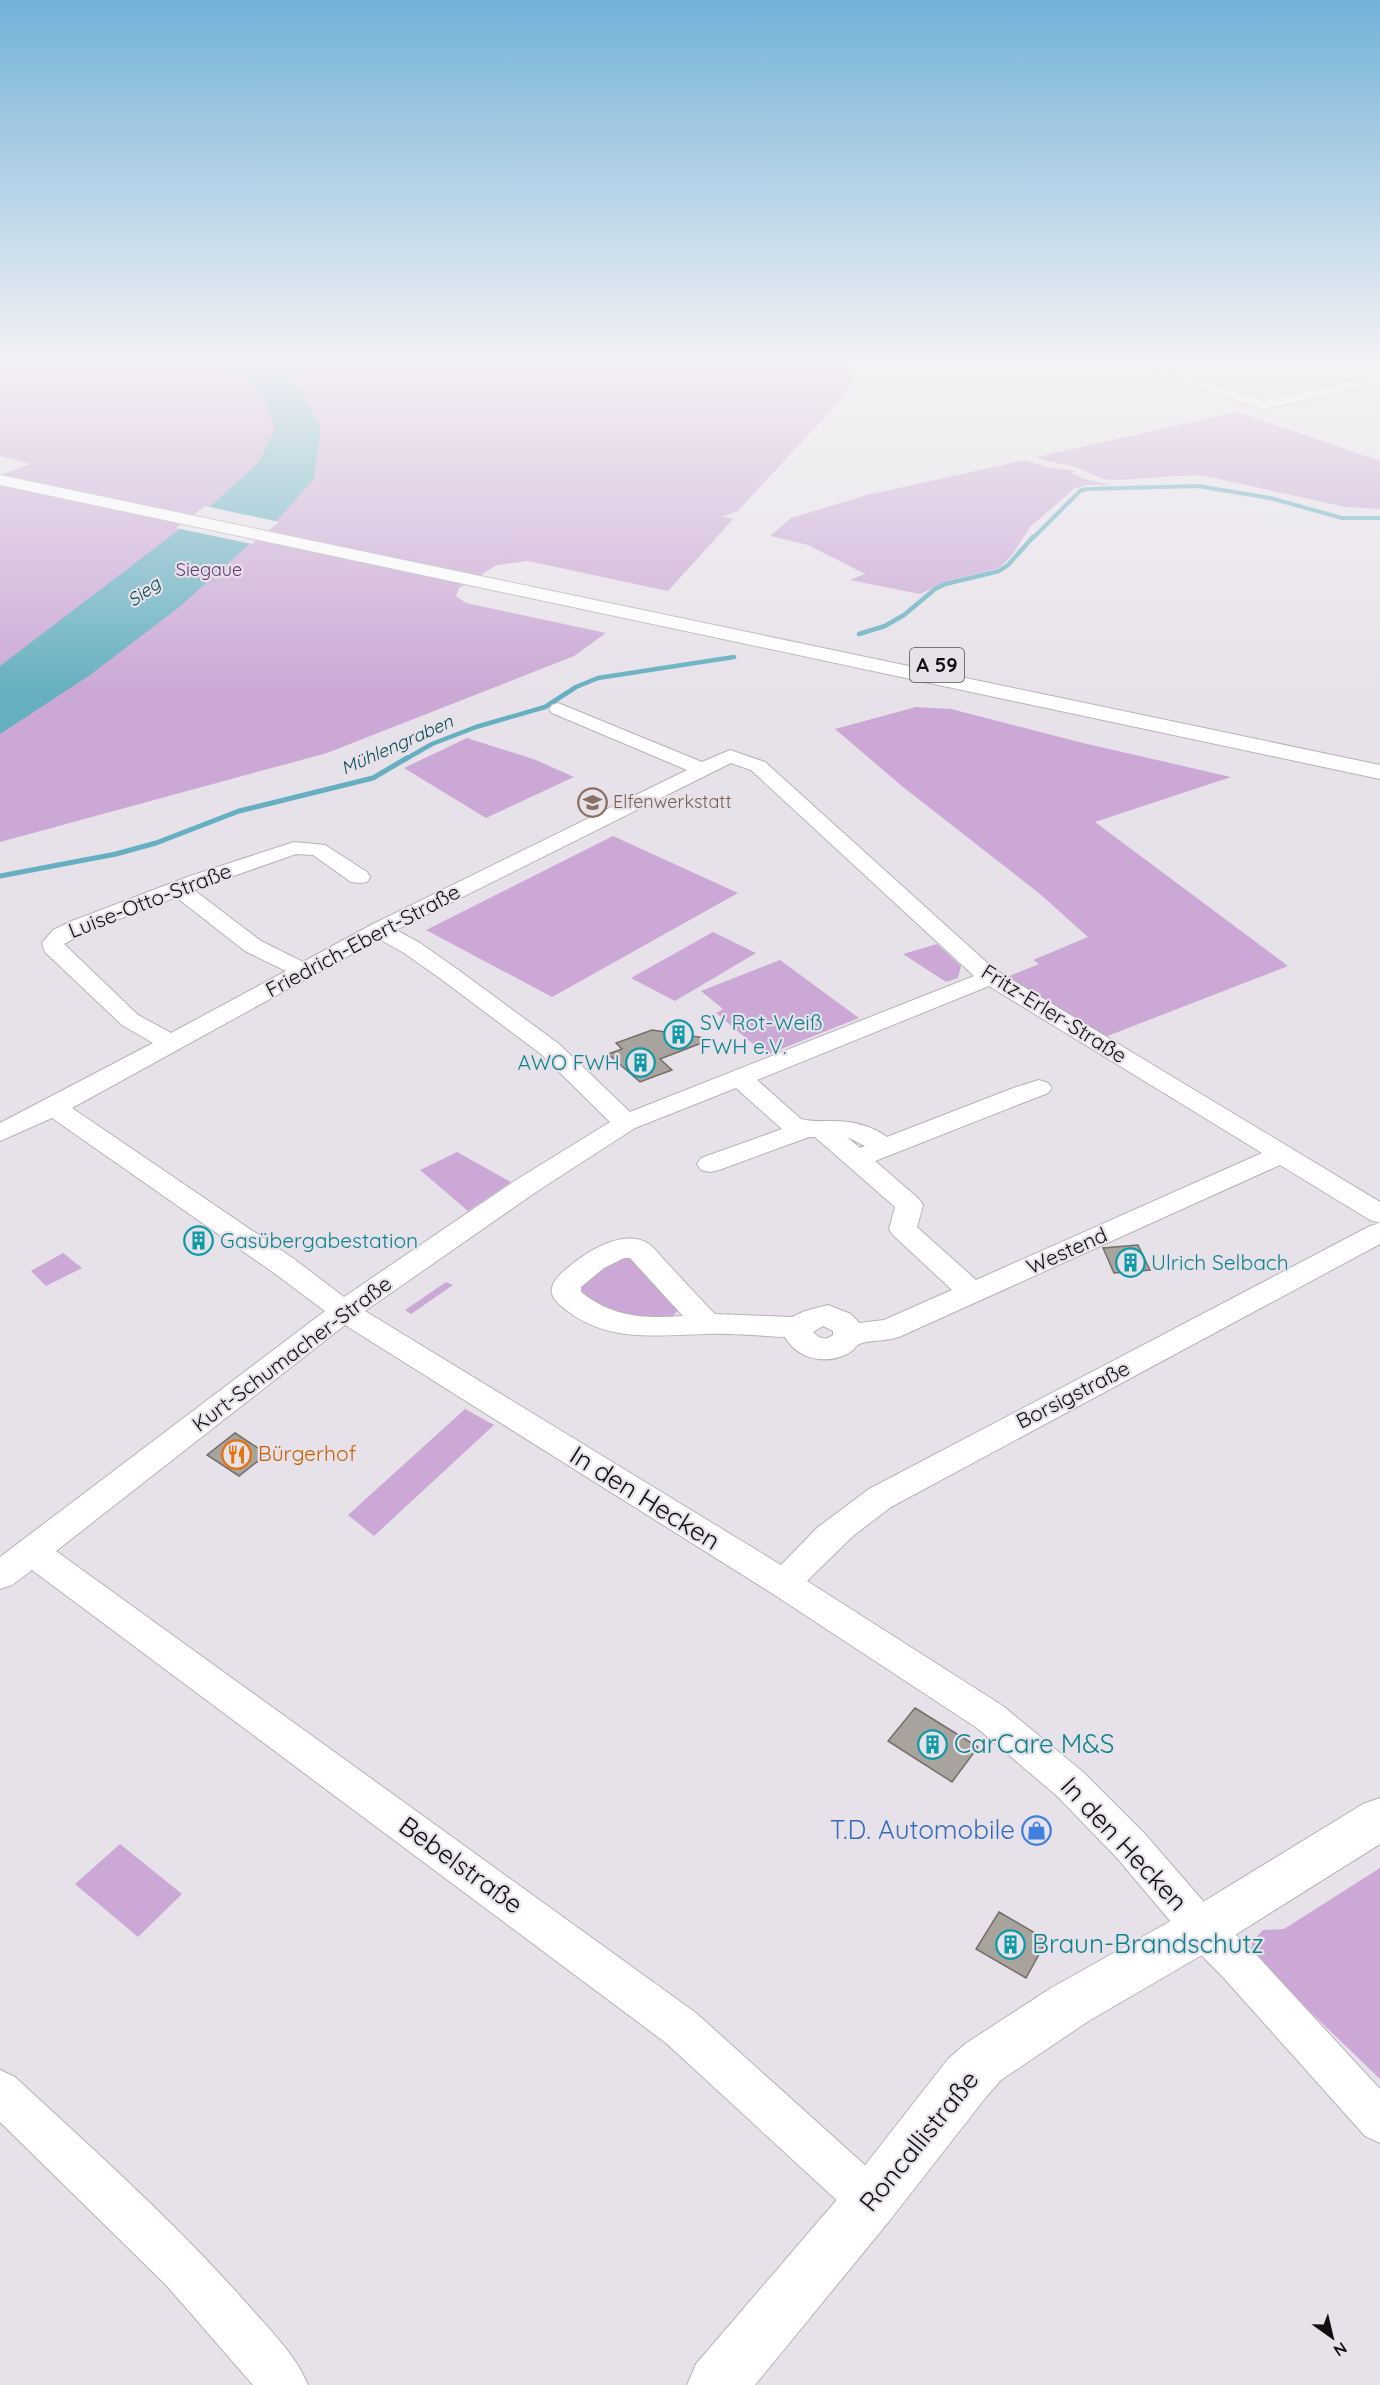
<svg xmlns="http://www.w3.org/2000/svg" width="1380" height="2385" font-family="Quicksand,sans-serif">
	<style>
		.green { fill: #cba8d5 }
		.water { fill: #65afc0 }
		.pier { fill: #e7e2e9 }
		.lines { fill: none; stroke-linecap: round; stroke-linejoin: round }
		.stream-far2 { stroke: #65afc0; stroke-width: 4 }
		.stream-far1 { stroke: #65afc0; stroke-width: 4.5 }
		.stream { stroke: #65afc0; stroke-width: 5 }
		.building { fill: #a9a39d; stroke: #746e69; stroke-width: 1.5 }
		.minor-casing { stroke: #b7b2b8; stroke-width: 2 }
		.tertiary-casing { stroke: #b7b2b8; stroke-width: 2 }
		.motorway-casing { stroke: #b7b2b8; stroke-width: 2 }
		.minor { fill: #fff; fill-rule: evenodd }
		.tertiary { fill: #fff; fill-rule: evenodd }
		.motorway { fill: #fff; fill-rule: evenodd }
		.labels { text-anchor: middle; stroke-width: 4.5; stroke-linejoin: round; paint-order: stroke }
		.far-park-label { font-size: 18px; fill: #663873; stroke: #e7e2e9 }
		.far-water-label { font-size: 18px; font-style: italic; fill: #054a57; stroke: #e7e2e9 }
		.far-education-label { font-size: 18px; fill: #785e54; stroke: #e7e2e9; text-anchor: start }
		.shield { fill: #e7e2e9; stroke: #504e52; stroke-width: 1.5 }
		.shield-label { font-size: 20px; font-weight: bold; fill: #100e11 }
		.street-label { font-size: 21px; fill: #100e11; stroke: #e7e2e9 }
		.culture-label { font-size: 21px; fill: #0d838f; stroke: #e7e2e9; text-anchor: start }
		.food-label { font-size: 21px; fill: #c56008; stroke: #e7e2e9; text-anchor: start }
		.near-street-label { font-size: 26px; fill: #100e11; stroke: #e7e2e9 }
		.near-culture-label { font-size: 26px; fill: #0d838f; stroke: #e7e2e9; text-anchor: start }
		.near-shop-label { font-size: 26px; fill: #366cbe; stroke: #e7e2e9; text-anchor: end }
	</style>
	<rect width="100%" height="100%" fill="#e7e2e9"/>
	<path class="green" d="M 0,363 L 853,363 L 850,385 L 841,399 L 738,511 L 722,517 L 734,518 L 668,591 L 528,561 L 497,565 L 459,588 L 456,596 L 466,603 L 606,633 L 574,656 L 327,753 L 0,842 L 0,475 L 30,464 L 0,456 Z
		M 1237,412 L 1380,461 L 1380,509 L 1345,507 L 1205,476 C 1174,474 1143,480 1112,480 C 1095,479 1084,468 1068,465 C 1057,463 1048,462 1037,457 Z
		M 1025,460 L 1046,467 L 1077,471 L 1071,473 L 1085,479 L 1110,485 L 1087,485 L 1074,489 L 1030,527 L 1012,555 L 999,568 L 947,581 L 920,594 L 850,580 L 865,574 L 808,545 L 770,536 L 791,518 L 867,495 Z
		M 916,707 L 951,709 L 1083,743 L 1231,777 L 1095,822 L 1288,966 L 1105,1037 L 1007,977 L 1039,964 L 1033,960 L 1088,937 L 1040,894 L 903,787 L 835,729 Z
		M 467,738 L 536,760 L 574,777 L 486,818 L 404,768 Z
		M 613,836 L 738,893 L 552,997 L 426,930 Z
		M 713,932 L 756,953 L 675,1001 L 631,978 Z
		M 937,944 L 961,966 L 958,978 L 946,982 L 903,954 Z
		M 780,960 L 859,1018 L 766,1055 L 716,1013 L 723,1009 L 701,991 Z
		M 457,1152 L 511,1182 L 468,1211 L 420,1170 Z
		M 63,1253 L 82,1268 L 46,1286 L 31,1271 Z
		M 634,1258 L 680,1308 L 671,1318 L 617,1318 L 583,1294 L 581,1286 C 594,1269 614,1258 634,1258 Z
		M 446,1282 L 453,1285 L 411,1314 L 405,1310 Z
		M 465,1409 L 494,1425 L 374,1536 L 348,1515 Z
		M 120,1844 L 182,1894 L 138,1937 L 75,1884 Z
		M 1380,1868 L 1380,2079 L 1294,1996 L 1277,1987 L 1252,1958 L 1252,1942 L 1263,1930 L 1284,1929 Z"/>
	<path class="water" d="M 212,363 L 265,363 L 290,375 L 321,426 L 314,479 L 282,515 L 178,608 L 90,675 L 0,734 L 0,666 L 214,503 L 259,462 L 275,428 L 263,397 L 245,378 Z"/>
	<path class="pier" d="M 205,506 L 279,522 L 252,544 L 176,528 Z"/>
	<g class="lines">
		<path class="stream-far2" d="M 1032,539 L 1080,491 L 1086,489 L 1198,486 L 1270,498 L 1342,518 L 1380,518"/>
		<path class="stream-far1" d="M 859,634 L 885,626 L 904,615 L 935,589 L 945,584 L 999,571 L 1008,565 L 1033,537
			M 404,760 L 432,744 L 476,727 L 545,707 L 576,687 L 598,678 L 734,657"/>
		<path class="stream" d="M 0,876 L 116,854 L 156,843 L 239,811 L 373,778 L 407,758"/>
	</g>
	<path class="building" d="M 652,1030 L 712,1039 L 660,1059 L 672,1070 L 640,1082 L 608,1054 L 622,1049 L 616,1043 Z
		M 1138,1245 L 1150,1270 L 1114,1273 L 1103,1248 Z
		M 235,1433 L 267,1454 L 239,1476 L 207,1455 Z
		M 915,1708 L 978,1747 L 952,1782 L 888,1741 Z
		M 999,1912 L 1047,1940 L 1026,1978 L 976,1949 Z"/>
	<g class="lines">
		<defs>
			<path id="minor" d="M 1134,363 L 1150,363 L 1264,401 L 1380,375 L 1380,383 L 1263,409 L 1136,366 Z
				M 558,703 L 702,762 L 730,750 L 765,762 L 994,969 L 1380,1202 L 1380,1223 L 1370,1220 L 1280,1165 L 899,1337 C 887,1341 874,1340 862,1343 C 856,1344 853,1352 847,1354 C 825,1365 797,1359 785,1337 C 759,1336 733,1333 707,1334 C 653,1335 605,1344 560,1305 C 542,1290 557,1276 570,1266 C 589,1250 625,1228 649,1244 C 656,1249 662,1258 668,1264 C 684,1281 699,1298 715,1314 L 792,1317 L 805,1311 L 828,1305 L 851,1314 L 859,1323 L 884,1320 L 952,1290 L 893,1235 L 889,1229 L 895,1207 L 815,1137 L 809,1137 L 719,1170 L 710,1172 L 701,1170 L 697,1164 L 701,1158 L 782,1129 L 736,1088 L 635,1128 L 536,1192 L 365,1311 L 781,1565 L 817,1528 L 869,1489 L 1370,1226 L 1380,1223 L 1380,1244 L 891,1507 L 853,1536 L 807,1581 L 1003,1706 L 1083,1772 L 1145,1834 L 1216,1916 L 1250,1948 L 1380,2089 L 1380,2143 L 1365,2136 L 1222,1976 L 1188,1942 L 1117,1858 L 1057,1796 L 977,1728 L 773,1594 L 345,1325 L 56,1551 L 696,2013 L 887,2185 L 894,2201 L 887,2217 L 871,2224 L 855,2217 L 666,2043 L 32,1570 L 12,1585 L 0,1589 L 0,1557 L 325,1311 L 274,1273 L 52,1118 L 0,1141 L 0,1123 L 153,1043 L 122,1025 L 45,952 L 42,943 L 53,930 L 72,921 L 190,876 L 294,842 L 325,845 L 367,872 L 370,877 L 367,882 L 359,883 L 351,882 L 313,855 L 296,854 L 194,890 L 261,941 L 303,962 L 371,925 L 687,770 L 552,713 L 549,709 L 552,705 ZM 731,763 L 751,770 L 974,976 L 630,1112 L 559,1044 L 457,969 L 420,943 L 396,930 ZM 176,897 L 245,951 L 286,971 L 171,1033 L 138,1015 L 64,944 L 88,931 ZM 379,939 L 404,953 L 441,979 L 541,1054 L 610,1122 L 516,1180 L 344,1297 L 294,1259 L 72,1108 ZM 989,986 L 1262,1153 L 976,1280 L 917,1227 L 923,1205 L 919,1199 L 875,1161 L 1048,1093 L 1052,1088 L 1048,1083 L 1039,1080 L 1016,1087 L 887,1137 C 872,1126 853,1121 834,1121 C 822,1121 812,1122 801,1119 L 757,1080 ZM 847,1137 L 865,1146 L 860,1148 ZM 624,1258 L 630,1258 L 683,1316 C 645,1319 612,1317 581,1292 L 581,1287 L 604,1268 ZM 823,1326 L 833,1331 L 833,1335 C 825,1341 820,1339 813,1332 Z
				M 0,2070 L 15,2077 C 95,2151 176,2223 248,2305 C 270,2330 295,2354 308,2385 L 253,2385 L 167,2286 L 0,2122 Z"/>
			<path id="tertiary" d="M 1380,1798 L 1380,1844 L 1219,1945 L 1087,2022 L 1001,2080 L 986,2097 L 890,2220 L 755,2385 L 687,2385 L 696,2364 L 852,2182 L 948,2059 L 965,2044 L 1051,1988 L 1185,1913 L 1363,1804 Z"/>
			<path id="motorway" d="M 0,475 L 1380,765 L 1380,779 L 0,485 Z"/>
		</defs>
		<use href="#minor" class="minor-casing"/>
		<use href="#tertiary" class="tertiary-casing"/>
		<use href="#motorway" class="motorway-casing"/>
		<use href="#minor" class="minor"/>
		<use href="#tertiary" class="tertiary"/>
		<use href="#motorway" class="motorway"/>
	</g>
	<linearGradient id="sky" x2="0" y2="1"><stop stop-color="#73b2d8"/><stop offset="0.52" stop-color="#f4f2f5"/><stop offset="1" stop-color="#f4f2f5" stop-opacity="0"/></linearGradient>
	<rect width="1380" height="696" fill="url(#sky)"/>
	<defs>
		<symbol id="school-ring" viewBox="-11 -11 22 22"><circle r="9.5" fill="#e7e2e9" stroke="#8d6e63" stroke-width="1.5"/><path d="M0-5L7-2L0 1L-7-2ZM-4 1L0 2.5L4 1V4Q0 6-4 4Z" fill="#8d6e63"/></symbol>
		<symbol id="building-ring" viewBox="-11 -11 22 22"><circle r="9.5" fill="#e7e2e9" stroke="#0f9aa8" stroke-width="1.5"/><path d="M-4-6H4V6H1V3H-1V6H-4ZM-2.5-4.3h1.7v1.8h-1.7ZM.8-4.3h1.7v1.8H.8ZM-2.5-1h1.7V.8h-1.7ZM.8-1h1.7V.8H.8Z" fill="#0f9aa8"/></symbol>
		<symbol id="restaurant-ring" viewBox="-11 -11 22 22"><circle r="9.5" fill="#e7e2e9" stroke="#e8710a" stroke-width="1.5"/><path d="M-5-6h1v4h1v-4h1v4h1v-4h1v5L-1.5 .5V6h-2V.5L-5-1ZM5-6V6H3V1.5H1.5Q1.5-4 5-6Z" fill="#e8710a"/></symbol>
		<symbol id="shop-ring" viewBox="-11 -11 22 22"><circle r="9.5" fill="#e7e2e9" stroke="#3f7fe0" stroke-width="1.5"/><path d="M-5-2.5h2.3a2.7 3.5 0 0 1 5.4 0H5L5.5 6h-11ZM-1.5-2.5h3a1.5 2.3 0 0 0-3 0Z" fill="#3f7fe0"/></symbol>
	</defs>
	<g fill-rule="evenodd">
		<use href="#school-ring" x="576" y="786" width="33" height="33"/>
		<use href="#building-ring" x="662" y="1018" width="33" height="33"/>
		<use href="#building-ring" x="624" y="1046" width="33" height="33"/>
		<use href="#building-ring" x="182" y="1224" width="33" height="33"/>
		<use href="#building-ring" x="1114" y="1246" width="33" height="33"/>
		<use href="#restaurant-ring" x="220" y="1438" width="33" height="33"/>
		<use href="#building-ring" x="916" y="1728" width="33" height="33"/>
		<use href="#shop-ring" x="1020" y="1814" width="33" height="33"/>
		<use href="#building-ring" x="994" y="1928" width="33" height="33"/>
	</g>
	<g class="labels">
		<g class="far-park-label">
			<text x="209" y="576">Siegaue</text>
		</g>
		<g class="far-water-label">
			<text transform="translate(144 592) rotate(-36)" y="6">Sieg</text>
			<text transform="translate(397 745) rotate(-24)" y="6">Mühlengraben</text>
		</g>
		<g class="far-education-label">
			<text x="613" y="808">Elfenwerkstatt</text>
		</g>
		<rect class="shield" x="910" y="648" width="54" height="34" rx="4.5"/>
		<g class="shield-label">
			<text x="937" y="672">A 59</text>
		</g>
		<g class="street-label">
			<text transform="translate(150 901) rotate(-21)" y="7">Luise-Otto-Straße</text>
			<text transform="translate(363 941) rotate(-28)" y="7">Friedrich-Ebert-Straße</text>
			<text transform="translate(1054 1014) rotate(32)" y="7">Fritz-Erler-Straße</text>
			<text transform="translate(1067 1251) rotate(-24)" y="7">Westend</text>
			<text transform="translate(292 1354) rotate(-37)" y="7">Kurt-Schumacher-Straße</text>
			<text transform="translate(1073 1395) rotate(-27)" y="7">Borsigstraße</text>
		</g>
		<g class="culture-label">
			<text x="700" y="1030">SV Rot-Weiß<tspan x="700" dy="24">FWH e.V.</tspan></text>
			<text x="620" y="1070" text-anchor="end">AWO FWH</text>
			<text x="220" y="1248">Gasübergabestation</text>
			<text x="1151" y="1270">Ulrich Selbach</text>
		</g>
		<g class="food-label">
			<text x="258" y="1461">Bürgerhof</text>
		</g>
		<g class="near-street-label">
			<text transform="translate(645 1498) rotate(32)" y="9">In den Hecken</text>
			<text transform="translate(1124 1844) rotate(47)" y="9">In den Hecken</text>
			<text transform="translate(461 1865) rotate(36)" y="9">Bebelstraße</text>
			<text transform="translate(919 2141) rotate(-51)" y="9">Roncallistraße</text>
		</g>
		<g class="near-culture-label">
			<text x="954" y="1753">CarCare M&amp;S</text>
			<text x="1032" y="1953">Braun-Brandschutz</text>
		</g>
		<g class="near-shop-label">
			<text x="1015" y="1839">T.D. Automobile</text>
		</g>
	</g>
	<g transform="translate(1332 2337) rotate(146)" stroke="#e7e2e9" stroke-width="4.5" paint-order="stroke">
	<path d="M0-4.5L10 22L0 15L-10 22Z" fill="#100e11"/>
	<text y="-9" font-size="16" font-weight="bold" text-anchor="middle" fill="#100e11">N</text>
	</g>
</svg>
